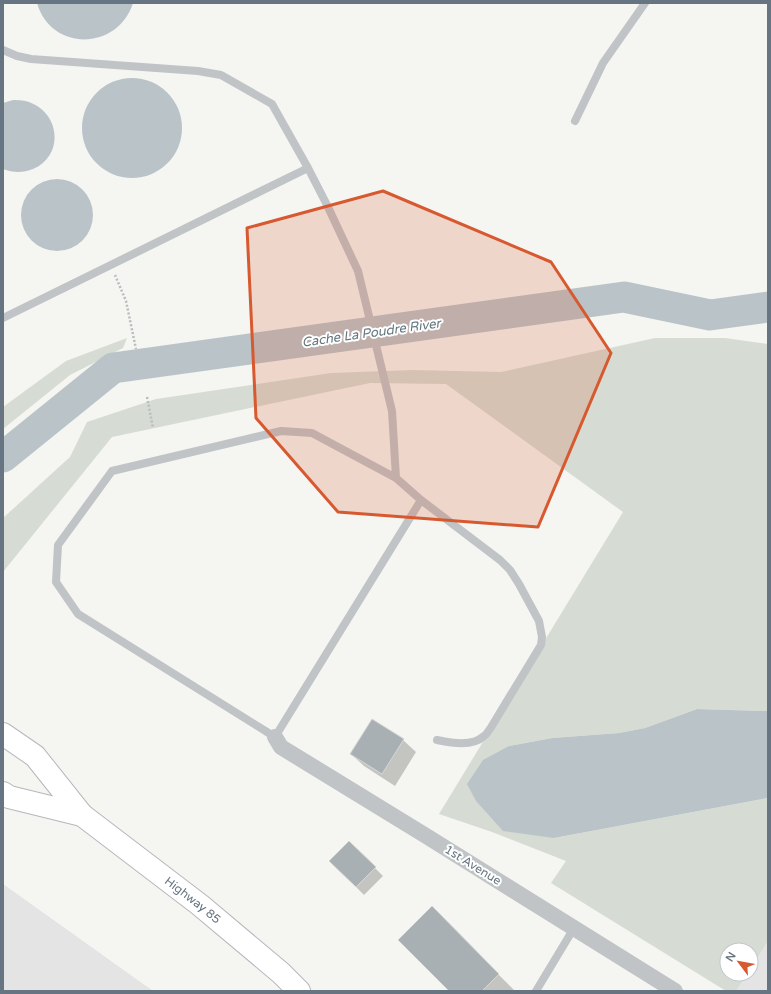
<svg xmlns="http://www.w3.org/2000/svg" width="771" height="994" font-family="'Varela Round',sans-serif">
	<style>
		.built { fill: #e3e4e3 }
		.green { fill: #d6dcd3 }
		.water { fill: #bac4c8 }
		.shadow { fill: #0003 }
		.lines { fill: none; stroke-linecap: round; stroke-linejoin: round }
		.river { stroke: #bac4c8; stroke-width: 31 }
		.building { fill: #a8b0b4; stroke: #d6d6d4 }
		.highway-casing { stroke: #b5b8bb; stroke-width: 24 }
		.path { stroke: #babcbe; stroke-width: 2.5; stroke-dasharray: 2 2; stroke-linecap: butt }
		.lane { stroke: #c0c4c7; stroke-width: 8 }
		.street { stroke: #c0c4c7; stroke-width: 16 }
		.highway { stroke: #fff; stroke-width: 22 }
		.marked { fill: #d75930; fill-opacity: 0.2; stroke: #d75930; stroke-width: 3; stroke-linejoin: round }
		.labels { text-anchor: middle; stroke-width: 4; stroke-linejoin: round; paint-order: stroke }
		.street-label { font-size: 12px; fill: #667581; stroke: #fff }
		.water-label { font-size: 13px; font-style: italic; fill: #62767e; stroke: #fff }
	</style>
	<rect width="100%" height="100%" fill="#f5f5f2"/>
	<path class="built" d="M 3,884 L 153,991 L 3,991 Z
		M 768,941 L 768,991 L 736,991 L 747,974 L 751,974 L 751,968 Z"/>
	<path class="green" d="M 127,338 L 123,348 L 70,375 L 3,429 L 3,407 L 66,361 Z
		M 655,338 L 725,338 L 768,344 L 768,711 L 697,709 L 645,728 L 619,733 L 552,738 L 509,746 L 554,838 L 768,798 L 768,941 L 751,968 L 751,950 L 727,950 L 727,974 L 747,974 L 736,991 L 726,991 L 551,883 L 566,861 L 492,832 L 439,814 L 623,512 L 446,384 L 370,383 L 112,437 L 3,572 L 3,518 L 70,457 L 87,422 L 156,399 L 331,373 L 413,370 L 501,372 Z"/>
	<path class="water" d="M 37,3 L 133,3 C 118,51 51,52 37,3 Z
		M82 128a50 50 0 1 1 100 0a50 50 0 1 1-100 0Z
		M 13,100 C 57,98 70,153 33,169 C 23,173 13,173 3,169 L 3,103 Z
		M21 215a36 36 0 1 1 72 0a36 36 0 1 1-72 0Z
		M 697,709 L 768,711 L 768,798 L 554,838 L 503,831 L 476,801 L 467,784 L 483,760 L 509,746 L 552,738 L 619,733 L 645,728 Z"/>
	<path class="shadow" d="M 403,740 L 416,752 L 395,786 L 364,766 L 351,754 Z
		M 349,842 L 383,876 L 364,895 L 330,861 Z
		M 432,908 L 514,990 L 514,991 L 450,991 Z"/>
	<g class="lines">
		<path class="river" d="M 3,457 L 113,368 L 624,297 L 710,315 L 768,307"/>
	</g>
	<path class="building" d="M 372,719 L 404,739 L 382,774 L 350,754 Z
		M 349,841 L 376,867 L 356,887 L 329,861 Z
		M 432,906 L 499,974 L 482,991 L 449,991 L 398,940 Z"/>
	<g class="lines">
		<defs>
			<g id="highway">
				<path id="s1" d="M 3,734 L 35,756 L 82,815 L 200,905 L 281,973 L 299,991"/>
				<path d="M 3,793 L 9,797 L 82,815"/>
			</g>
		</defs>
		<use href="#highway" class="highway-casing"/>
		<path class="path" d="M 115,275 L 126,301 L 136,349
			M 147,397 L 153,428"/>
		<path class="lane" d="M 3,50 L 17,56 L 31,59 L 198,71 L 221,75 L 272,104 L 308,168 L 327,205 L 358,271 L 392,411 L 396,478 L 421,500 L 275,737 L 78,614 L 56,582 L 58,545 L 112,471 L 281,431 L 312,433 L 396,478
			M 575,121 L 603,63 L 645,3
			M 3,318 L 308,168
			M 421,500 L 500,560 L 510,570 L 519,584 L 539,621 L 542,637 L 541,645 L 490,729 C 488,731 487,734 484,736 C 472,747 452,743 437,740
			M 536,991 L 574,928"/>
		<path class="street" d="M 275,737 L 281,747 L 423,834 L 675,991"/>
		<use href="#highway" class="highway"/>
	</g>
	<path class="marked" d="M 383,191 L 551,262 L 611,353 L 538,527 L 338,512 L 256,418 L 247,228 Z"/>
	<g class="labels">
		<g class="street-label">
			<text transform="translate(473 865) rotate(32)" y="4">1st Avenue</text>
			<text dy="4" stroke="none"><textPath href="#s1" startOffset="254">Highway 85</textPath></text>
		</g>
		<g class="water-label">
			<text transform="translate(371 332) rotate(-8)" y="5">Cache La Poudre River</text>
		</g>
	</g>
	<rect width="771" height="994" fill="none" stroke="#667581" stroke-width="8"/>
	<g transform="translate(739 962) rotate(302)"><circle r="19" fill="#ffffff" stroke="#c2c8cd"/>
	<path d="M0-3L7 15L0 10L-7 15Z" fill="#d75930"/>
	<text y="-6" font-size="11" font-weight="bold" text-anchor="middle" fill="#667581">N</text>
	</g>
</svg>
